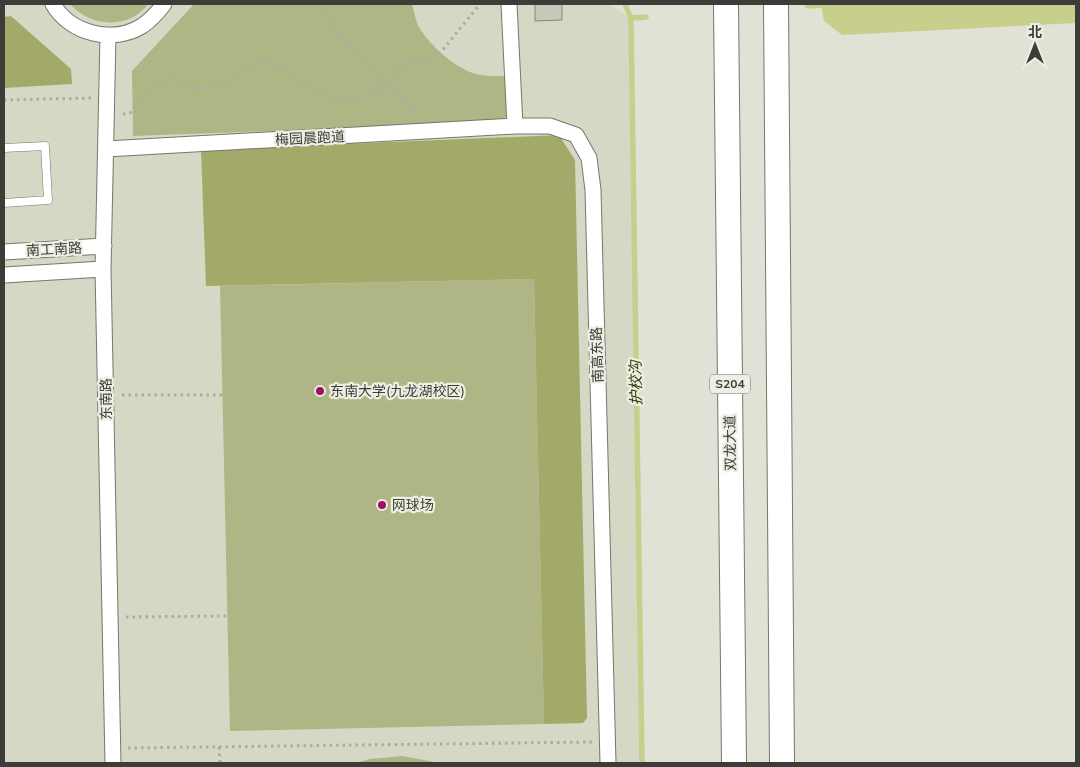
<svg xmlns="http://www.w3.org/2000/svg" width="1080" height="767" font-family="Mulish,'Noto Sans SC',sans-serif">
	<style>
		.built { fill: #d5d8c4 }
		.green { fill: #afb585 }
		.forest { fill: #a3aa69 }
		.water { fill: #c8cf8d }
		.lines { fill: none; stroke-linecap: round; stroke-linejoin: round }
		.stream { stroke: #c8cf8d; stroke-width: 5.5 }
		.building { fill: #c6c8bb; stroke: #85877b }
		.lane-casing { stroke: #75776b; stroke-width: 9 }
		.street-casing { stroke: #75776b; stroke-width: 17 }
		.primary-casing { stroke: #75776b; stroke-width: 26 }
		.path { stroke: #abada3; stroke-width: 3; stroke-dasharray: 2.5 4; stroke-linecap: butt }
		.lane { stroke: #fff; stroke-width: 8 }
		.street { stroke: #fff; stroke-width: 15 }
		.primary { stroke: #fff; stroke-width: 24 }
		.poi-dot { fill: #9a1366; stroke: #edefe2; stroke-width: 2 }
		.labels { text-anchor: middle; stroke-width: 4.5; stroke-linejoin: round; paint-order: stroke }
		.shield { fill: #edefe2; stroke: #71726b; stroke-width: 1 }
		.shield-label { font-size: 12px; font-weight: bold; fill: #3c3d38 }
		.street-label { font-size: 14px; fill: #3c3d38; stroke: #edefe2 }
		.poi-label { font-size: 14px; fill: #3c3d38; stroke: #edefe2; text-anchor: start }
		.water-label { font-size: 15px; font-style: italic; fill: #333702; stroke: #edefe2 }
	</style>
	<rect width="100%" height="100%" fill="#e0e2d5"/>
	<path class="built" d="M 4,4 L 609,4 L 631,18 L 642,763 L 4,763 Z"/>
	<path class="green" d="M 70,4 L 148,4 C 129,30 90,27 70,4 Z
		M 194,4 L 412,4 C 414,10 415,17 417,23 C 425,41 452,65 470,72 C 482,77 496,76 509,76 L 511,110 L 506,117 L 494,123 L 133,136 L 132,71 Z
		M 534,279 L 544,724 L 230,731 L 220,286 Z
		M 402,756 L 440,763 L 355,763 L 370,759 Z"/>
	<path class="forest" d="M 11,16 L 71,69 L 72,84 L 4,88 L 4,17 Z
		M 559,135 L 575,160 L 587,718 L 583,723 L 544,724 L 534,279 L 206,286 L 201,150 Z"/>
	<path class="water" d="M 821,4 L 1076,4 L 1076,23 L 842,35 L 824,21 Z"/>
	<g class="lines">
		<path class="stream" d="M 625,4 L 631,18 L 642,763
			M 808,6 L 835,4
			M 631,18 L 646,17"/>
	</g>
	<path class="building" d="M 535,4 L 562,4 L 562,20 L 535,21 Z"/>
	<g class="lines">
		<defs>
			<path id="lane" d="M 4,148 L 45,146 L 48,200 L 4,203"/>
			<path id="street" d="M 53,4 C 70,34 113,44 142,26 C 151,20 158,12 164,4
				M 509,4 L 515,126
				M 108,35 L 103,269 L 113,763
				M 106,149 L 515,126 L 550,126 L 576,135 L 589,158 L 593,190 L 608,763
				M 4,252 L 104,246
				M 4,275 L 103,269"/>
			<path id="primary" d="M 726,4 L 734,763
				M 776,4 L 782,763"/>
		</defs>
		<use href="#lane" class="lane-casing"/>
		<use href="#street" class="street-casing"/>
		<use href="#primary" class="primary-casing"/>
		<path class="path" d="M 321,4 C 327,27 397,97 418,114
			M 4,100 L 91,98
			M 123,114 L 130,113 L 157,84 L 167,79 L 178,80 L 191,88 L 209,88 L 223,84 L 252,64 L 272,63 L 289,72 L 304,85 L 327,97 L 348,98 L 369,96 L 388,86 L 402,66 L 408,63 L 431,59 L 441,52 L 480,4
			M 122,395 L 222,395
			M 126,617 L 228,616
			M 219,747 L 220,763
			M 128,748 L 592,742"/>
		<use href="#lane" class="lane"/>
		<use href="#street" class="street"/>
		<use href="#primary" class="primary"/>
	</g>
	<g class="poi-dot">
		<circle cx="320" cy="391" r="5"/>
		<circle cx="382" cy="505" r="5"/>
	</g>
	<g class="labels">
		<rect class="shield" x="710" y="374.5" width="40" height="19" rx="4"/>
		<g class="shield-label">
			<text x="730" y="388">S204</text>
		</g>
		<g class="street-label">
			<text transform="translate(310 138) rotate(-3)" y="5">梅园晨跑道</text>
			<text transform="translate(54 249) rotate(-3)" y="5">南工南路</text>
			<text transform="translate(597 355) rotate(-92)" y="5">南高东路</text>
			<text transform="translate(106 399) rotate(-91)" y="5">东南路</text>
			<text transform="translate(730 443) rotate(-91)" y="5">双龙大道</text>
		</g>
		<g class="poi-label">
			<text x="330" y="396">东南大学(九龙湖校区)</text>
			<text x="392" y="510">网球场</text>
		</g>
		<g class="water-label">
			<text transform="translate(636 383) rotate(-91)" y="5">护校沟</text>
		</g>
	</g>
	<rect width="1080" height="767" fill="none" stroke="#3c3d38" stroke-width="10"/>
	<g transform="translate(1035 45)" stroke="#edefe2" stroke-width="4" paint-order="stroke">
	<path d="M0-4L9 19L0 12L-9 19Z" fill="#3c3d38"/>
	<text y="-8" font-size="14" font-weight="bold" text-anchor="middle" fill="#3c3d38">北</text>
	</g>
</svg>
